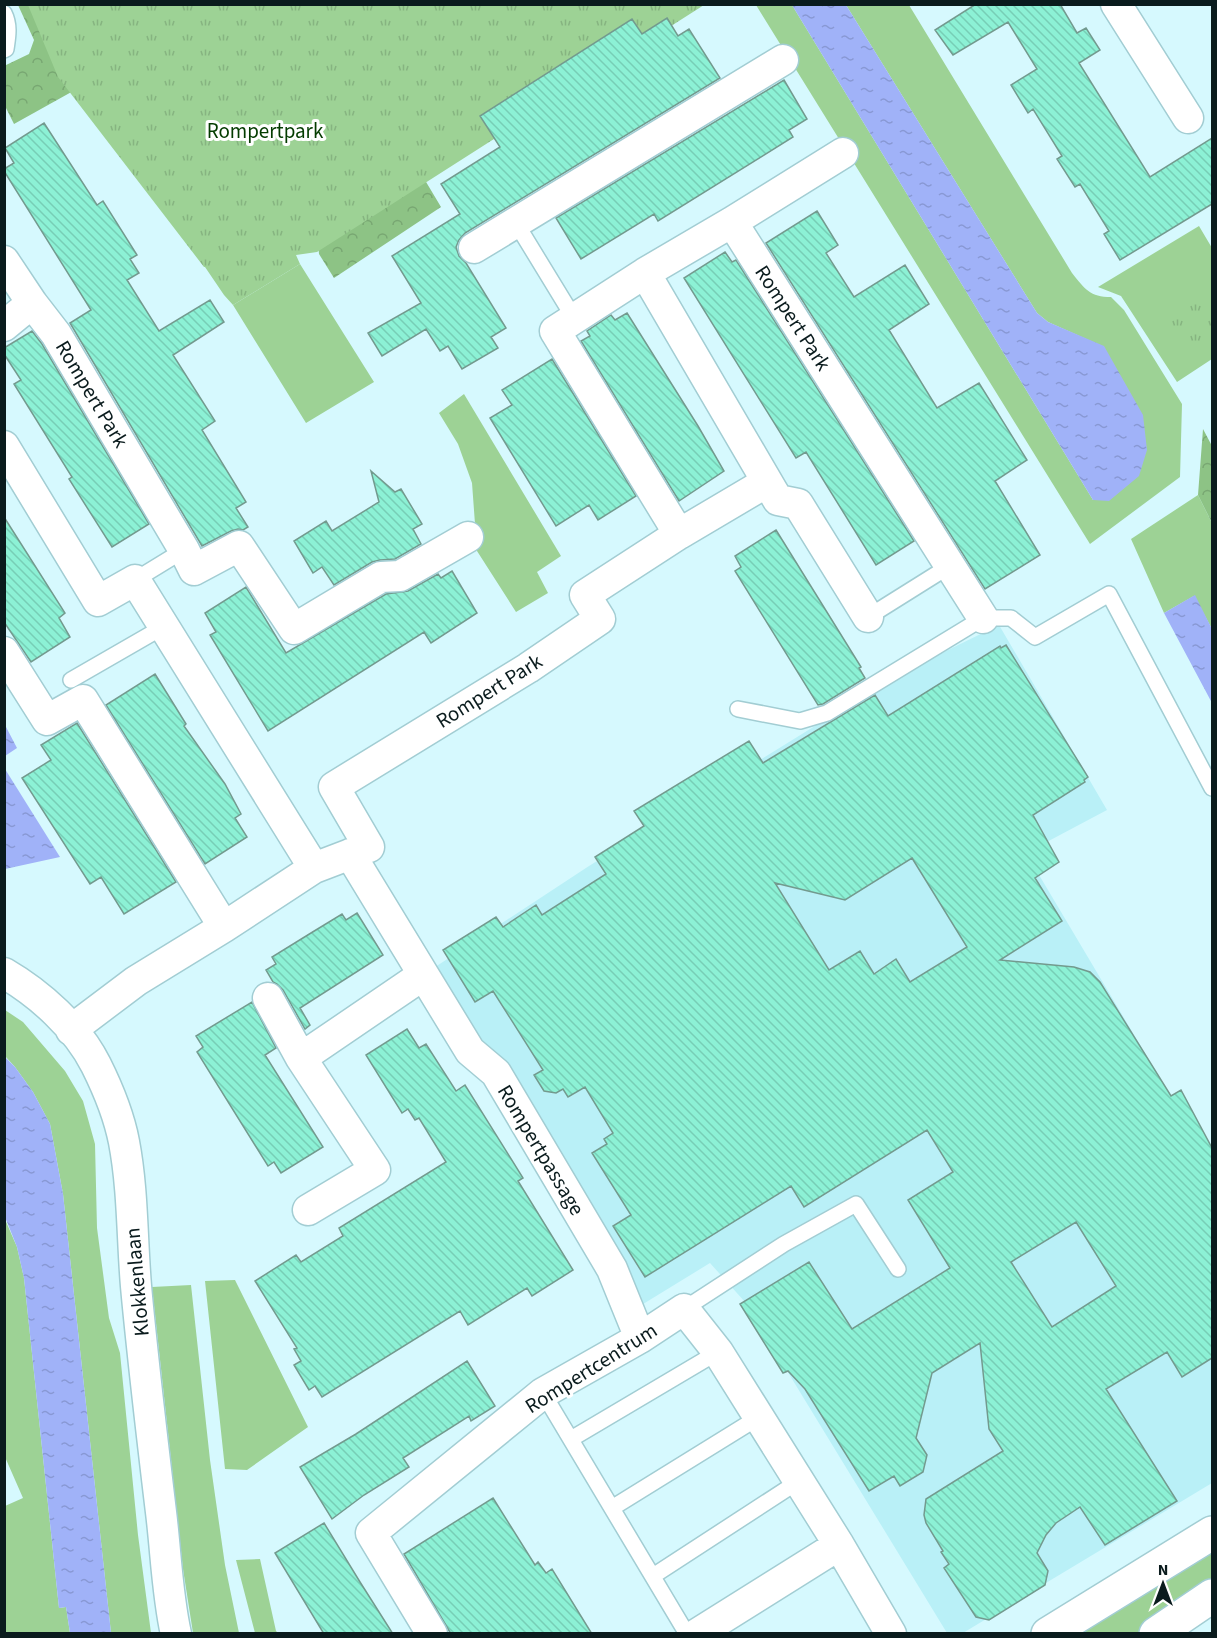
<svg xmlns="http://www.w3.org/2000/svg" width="1217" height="1638" font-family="'Source Sans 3',sans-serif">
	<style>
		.built { fill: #b9f0f7 }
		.green { fill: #9dd295 }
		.forest { fill: url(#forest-crowns) }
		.park { fill: url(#park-tufts) }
		.water { fill: url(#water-ripples) }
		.building { fill: url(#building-back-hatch); stroke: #739a8e; stroke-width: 1.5; fill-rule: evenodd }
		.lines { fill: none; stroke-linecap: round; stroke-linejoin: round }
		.lane-casing { stroke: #a2cdd3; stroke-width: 18 }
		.street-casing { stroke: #a2cdd3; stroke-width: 33 }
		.secondary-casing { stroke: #a2cdd3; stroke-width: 36 }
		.lane { stroke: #fff; stroke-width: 15 }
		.street { stroke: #fff; stroke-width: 30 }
		.secondary { stroke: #fff; stroke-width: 33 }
		.labels { text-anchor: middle; stroke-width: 6; stroke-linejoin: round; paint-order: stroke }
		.park-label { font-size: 21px; fill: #043c00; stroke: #fff }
		.street-label { font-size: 21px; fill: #0a1b1d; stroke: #fff }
	</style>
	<defs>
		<pattern id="forest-crowns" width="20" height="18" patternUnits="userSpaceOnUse" patternTransform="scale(1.5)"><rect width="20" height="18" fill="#8dc385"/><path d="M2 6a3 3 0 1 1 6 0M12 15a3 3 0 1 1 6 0" fill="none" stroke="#78a772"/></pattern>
		<pattern id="park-tufts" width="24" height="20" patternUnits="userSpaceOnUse" patternTransform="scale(1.5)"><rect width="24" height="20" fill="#9dd295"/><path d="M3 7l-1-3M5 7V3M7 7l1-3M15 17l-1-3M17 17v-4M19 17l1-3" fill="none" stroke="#86b480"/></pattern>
		<pattern id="water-ripples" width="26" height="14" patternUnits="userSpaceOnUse" patternTransform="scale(1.5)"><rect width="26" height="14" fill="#a0b2f8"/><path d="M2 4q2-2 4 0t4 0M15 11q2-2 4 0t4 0" fill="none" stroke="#8898d4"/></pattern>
		<pattern id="building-back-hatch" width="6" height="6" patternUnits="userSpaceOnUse" patternTransform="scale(1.5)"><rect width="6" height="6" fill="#8cf1d5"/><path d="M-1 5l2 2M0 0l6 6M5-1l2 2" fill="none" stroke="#77ceb6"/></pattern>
	</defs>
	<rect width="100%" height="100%" fill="#d6f9fe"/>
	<path class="built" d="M 999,625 L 1107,810 L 1026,853 L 1212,1166 L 1212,1483 L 963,1633 L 947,1633 L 745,1302 L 710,1263 L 635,1309 L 423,975 L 589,866 L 899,674 Z"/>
	<path class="green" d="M 756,5 L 792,5 L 1093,500 L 1104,347 L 1048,322 L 1037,313 L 846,5 L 909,5 L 1072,273 C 1085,289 1090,297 1111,297 L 1124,310 L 1182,404 L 1180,477 L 1090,544 Z
		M 1199,226 L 1212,248 L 1212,359 L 1177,382 L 1121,296 L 1098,287 Z
		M 300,264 L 374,382 L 306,423 L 233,305 Z
		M 464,394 L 561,556 L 537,572 L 548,593 L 516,612 L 477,551 L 472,483 L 458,444 L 439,413 Z
		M 1198,495 L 1212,523 L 1212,629 L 1194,596 L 1164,613 L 1131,539 Z
		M 5,1010 L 23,1022 L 65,1071 L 83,1101 L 95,1144 L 97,1228 L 109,1318 L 120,1353 L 138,1535 L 151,1633 L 111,1633 L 63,1194 L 50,1124 L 33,1092 L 15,1067 L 5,1056 Z
		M 4,1217 L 17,1247 L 24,1278 L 59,1608 L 66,1607 L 70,1633 L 5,1633 L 5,1506 L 23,1498 L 5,1457 Z
		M 235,1280 L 308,1427 L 247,1470 L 225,1469 L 205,1281 Z
		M 191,1285 L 210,1460 L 225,1565 L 239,1633 L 193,1633 L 183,1569 L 152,1287 Z
		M 1212,1545 L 1212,1585 L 1191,1600 L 1137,1633 L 1072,1634 Z
		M 260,1559 L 276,1631 L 278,1633 L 255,1633 L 236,1560 Z"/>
	<path class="forest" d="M 18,5 L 34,5 L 75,90 L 14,124 L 5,106 L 4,66 L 29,54 L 34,40 Z
		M 404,145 L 441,207 L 334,278 L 319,254 L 318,243 Z
		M 1203,429 L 1212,446 L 1212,523 L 1198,495 Z"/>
	<path class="park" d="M 28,5 L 704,5 L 317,252 L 296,255 L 300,264 L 233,305 L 224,295 L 205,267 L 204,267 L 58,77 Z
		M 1204,295 L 1212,308 L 1212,342 L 1188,358 L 1164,320 Z"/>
	<path class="water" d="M 792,5 L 846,5 L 1037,313 L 1048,322 L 1104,346 L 1143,415 L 1147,450 L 1139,476 L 1109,501 L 1093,500 Z
		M 1195,595 L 1212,629 L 1212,703 L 1164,613 Z
		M 5,725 L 17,748 L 5,756 L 4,756 Z
		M 5,769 L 60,857 L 5,869 Z
		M 4,1056 L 15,1067 L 33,1092 L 50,1124 L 63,1194 L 111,1633 L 70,1633 L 66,1607 L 59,1608 L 24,1278 L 17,1247 L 5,1217 Z"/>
	<path class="building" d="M 976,4 L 1060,4 L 1077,33 L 1086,28 L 1100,50 L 1079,63 L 1150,177 L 1212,138 L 1212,204 L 1120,260 L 1104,234 L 1109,231 L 1080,184 L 1075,187 L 1057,159 L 1062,156 L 1033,109 L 1028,113 L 1011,85 L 1037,69 L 1008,22 L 953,55 L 935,30 Z
		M 667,18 L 678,36 L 689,29 L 720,78 L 465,233 L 459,240 L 456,247 L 459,256 L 466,263 L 506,328 L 491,337 L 498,348 L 462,369 L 448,346 L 440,351 L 426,329 L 382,356 L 368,333 L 421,303 L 392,256 L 460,214 L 441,184 L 500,147 L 480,116 L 632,19 L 642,34 Z
		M 784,80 L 807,119 L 789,130 L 793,137 L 658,221 L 654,214 L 581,259 L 556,218 Z
		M 44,123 L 97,205 L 103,201 L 137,255 L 130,259 L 139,273 L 127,280 L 159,331 L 210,300 L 224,322 L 173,355 L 215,421 L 202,430 L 246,502 L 236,508 L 248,527 L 243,530 L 238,529 L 231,531 L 202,546 L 70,323 L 91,310 L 4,171 L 4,169 L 14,163 L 5,148 Z
		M 817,211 L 838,245 L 826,253 L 854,297 L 905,265 L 929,304 L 889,330 L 937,408 L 979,383 L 1027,460 L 995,481 L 1040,555 L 985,589 L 766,243 Z
		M 725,252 L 732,262 L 736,260 L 914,541 L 876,565 L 806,452 L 796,458 L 684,278 Z
		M 627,313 L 698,426 L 724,471 L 679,501 L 581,341 L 590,336 L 587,331 L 611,315 L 615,320 Z
		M 32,331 L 42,344 L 149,524 L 112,547 L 69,479 L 72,477 L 14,384 L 21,380 L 4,354 L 4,348 Z
		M 552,359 L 636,496 L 598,520 L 589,505 L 556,526 L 490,418 L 512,405 L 502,390 Z
		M 371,471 L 395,492 L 401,489 L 422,524 L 413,529 L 421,544 L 395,559 L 380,560 L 372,562 L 334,585 L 322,567 L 313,573 L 294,541 L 326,521 L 332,531 L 379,502 Z
		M 4,517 L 65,613 L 59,618 L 70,637 L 31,662 L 4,622 Z
		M 776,530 L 861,667 L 859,668 L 865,678 L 823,704 L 818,705 L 735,571 L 741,567 L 735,556 Z
		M 452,571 L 477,613 L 431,643 L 424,632 L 268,731 L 210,635 L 216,632 L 205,613 L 246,587 L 286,653 L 386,594 L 408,591 L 438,574 L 441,578 Z
		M 1006,645 L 1088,777 L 1084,780 L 1085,782 L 1033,815 L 1059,862 L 1035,878 L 1062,921 L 1000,960 L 1074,967 L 1090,972 L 1100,982 L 1171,1096 L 1181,1090 L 1212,1148 L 1212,1358 L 1182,1377 L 1167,1352 L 1106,1389 L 1177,1501 L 1105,1545 L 1080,1507 L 1056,1523 L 1046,1535 L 1037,1553 L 1048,1571 L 1045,1585 L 989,1620 L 976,1617 L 944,1568 L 949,1564 L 941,1552 L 943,1551 L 926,1523 L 924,1515 L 926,1499 L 1003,1451 L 989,1429 L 980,1343 L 932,1373 L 916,1438 L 927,1455 L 923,1472 L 900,1486 L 894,1476 L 869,1491 L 805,1389 L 788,1371 L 783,1373 L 740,1304 L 809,1262 L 852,1329 L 950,1268 L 908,1200 L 953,1172 L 927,1130 L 804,1207 L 791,1186 L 645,1277 L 613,1226 L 631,1215 L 592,1153 L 607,1144 L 604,1139 L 613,1133 L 585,1087 L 568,1097 L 563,1089 L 556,1093 L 544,1091 L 534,1075 L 543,1070 L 493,991 L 475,1002 L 443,950 L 496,917 L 503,927 L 536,905 L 542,915 L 606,874 L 595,857 L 644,826 L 634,811 L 749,741 L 763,763 L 875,695 L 888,716 L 1000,646 L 1001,648 ZM 912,858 L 967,947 L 910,982 L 896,959 L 874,974 L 860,951 L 829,970 L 775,883 L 845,900 ZM 1076,1222 L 1116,1286 L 1052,1327 L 1011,1262 Z
		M 155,674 L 186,724 L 184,726 L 225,784 L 241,814 L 235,818 L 247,837 L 205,864 L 106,705 Z
		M 77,723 L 176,882 L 124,914 L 101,877 L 90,884 L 22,778 L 51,760 L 41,745 Z
		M 357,913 L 383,955 L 300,1008 L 310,1025 L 305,1029 L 283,990 L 277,984 L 273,982 L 266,970 L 276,964 L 272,957 L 311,933 L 342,914 L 346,920 Z
		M 252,1002 L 276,1048 L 265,1055 L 323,1147 L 281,1173 L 274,1162 L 268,1166 L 197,1052 L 203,1047 L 196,1036 Z
		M 407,1029 L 419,1048 L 426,1044 L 456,1091 L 465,1085 L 523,1178 L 518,1181 L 573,1270 L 532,1296 L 527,1288 L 468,1325 L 460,1311 L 322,1397 L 315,1386 L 309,1390 L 294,1365 L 301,1361 L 294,1349 L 297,1348 L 255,1281 L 296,1255 L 301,1262 L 343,1236 L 339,1228 L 446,1162 L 419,1118 L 415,1120 L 408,1109 L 402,1113 L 366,1055 Z
		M 467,1361 L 495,1406 L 471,1421 L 469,1416 L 403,1458 L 409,1467 L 364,1495 L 332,1519 L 300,1467 L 356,1434 Z
		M 493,1498 L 535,1565 L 538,1562 L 546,1573 L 552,1569 L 592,1634 L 451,1634 L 404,1554 Z
		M 324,1523 L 360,1582 L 393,1634 L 324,1634 L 275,1553 Z"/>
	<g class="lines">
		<defs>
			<path id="lane" d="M 4,13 C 10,25 8,36 6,49 L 4,50
				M 516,223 L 574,318
				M 135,580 L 184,550
				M 868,617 L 951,565
				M 71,680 L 163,627
				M 738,709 L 800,721 L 827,713 L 983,618 L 1011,618 L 1035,637 L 1109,594 L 1212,788
				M 684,1309 L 784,1244 L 856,1204 L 898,1269
				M 543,1393 L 687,1634
				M 571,1439 L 718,1352
				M 612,1508 L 759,1417
				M 653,1576 L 799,1481"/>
			<path id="street" d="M 1116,4 L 1188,118
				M 732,222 L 983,618
				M 474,248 L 783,60
				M 4,261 L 32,303 L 4,326
				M 645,273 L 772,490 L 778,500 L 798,504 L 868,617
				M 32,303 L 56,334 L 184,550 L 194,570 L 239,546 L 294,629 L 381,577 L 400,576 L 468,537
				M 4,446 L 98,601 L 135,580 L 314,868
				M 679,534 L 555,331 L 645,273 L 732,222 L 843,153
				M 4,652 L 47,720 L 83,700 L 224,927
				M 350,854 L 470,1051 L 496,1073 L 612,1269 L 640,1338
				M 4,973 C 40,994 77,1027 96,1065 C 108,1089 119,1116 124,1142 C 133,1189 132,1239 136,1286 C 143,1362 152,1437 161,1512 C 166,1552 167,1594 176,1634
				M 268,998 L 301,1058 L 375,1170 L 308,1210
				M 71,1030 L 136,981 L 224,927 L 314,868 L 369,847 L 334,787 L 528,668 L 600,619 L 585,595 L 679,534 L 767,482
				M 301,1058 L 423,975
				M 432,1634 L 371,1533 L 543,1393 L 640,1338 L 684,1309 L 718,1352 L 839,1545 L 891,1634
				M 697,1634 L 839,1545"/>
			<path id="secondary" d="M 1048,1634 L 1212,1533
				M 1156,1634 L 1212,1596"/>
		</defs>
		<use href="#lane" class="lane-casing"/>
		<use href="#street" class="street-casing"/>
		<use href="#secondary" class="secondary-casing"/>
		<use href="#lane" class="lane"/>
		<use href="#street" class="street"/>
		<use href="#secondary" class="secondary"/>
	</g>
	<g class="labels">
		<g class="park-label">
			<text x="265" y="138">Rompertpark</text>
		</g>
		<g class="street-label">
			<text transform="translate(793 318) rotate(57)" y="7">Rompert Park</text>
			<text transform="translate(92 394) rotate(59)" y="7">Rompert Park</text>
			<text transform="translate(489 691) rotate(-32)" y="7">Rompert Park</text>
			<text transform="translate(541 1150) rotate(59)" y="7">Rompertpassage</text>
			<text transform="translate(137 1282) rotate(-95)" y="7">Klokkenlaan</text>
			<text transform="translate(591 1368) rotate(-32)" y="7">Rompertcentrum</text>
		</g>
	</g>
	<rect width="1217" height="1638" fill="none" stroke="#0a1b1d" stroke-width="12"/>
	<g transform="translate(1163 1584)" stroke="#ffffff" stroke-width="4.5" paint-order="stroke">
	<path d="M0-4.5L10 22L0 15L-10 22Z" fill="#0a1b1d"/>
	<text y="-9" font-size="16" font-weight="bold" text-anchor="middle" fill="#0a1b1d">N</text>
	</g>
</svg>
